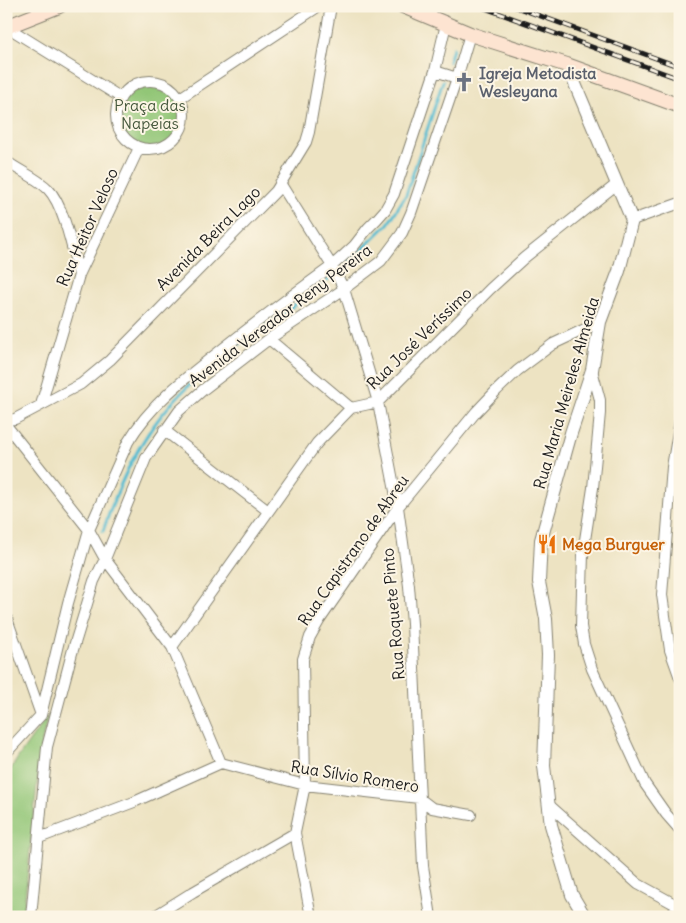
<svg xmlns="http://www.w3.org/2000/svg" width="686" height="923" font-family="Delius,sans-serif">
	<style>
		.green { fill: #92c677; stroke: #57714a }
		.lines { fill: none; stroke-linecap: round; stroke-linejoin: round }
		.stream { stroke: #54bcd2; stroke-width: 3 }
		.minor-casing { stroke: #84806f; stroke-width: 12 }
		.tertiary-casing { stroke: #84806f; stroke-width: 14 }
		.secondary-casing { stroke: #84806f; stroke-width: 16 }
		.minor { stroke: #fff; stroke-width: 10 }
		.tertiary { stroke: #fff; stroke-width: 12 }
		.secondary { stroke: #fde4d1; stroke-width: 14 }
		.rail-casing { stroke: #1c1c1c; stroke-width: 5 }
		.rail { stroke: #fcf5e5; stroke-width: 3; stroke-dasharray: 9; stroke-linecap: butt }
		.labels { text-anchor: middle; stroke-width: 4; stroke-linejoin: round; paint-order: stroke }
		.worship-label { font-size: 16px; font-weight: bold; fill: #5b616d; stroke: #fcf5e5; text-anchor: start }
		.park-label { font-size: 16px; fill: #45583c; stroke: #fcf5e5 }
		.street-label { font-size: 16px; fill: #1c1c1c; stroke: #fcf5e5 }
		.food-label { font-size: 16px; font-weight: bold; fill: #c56008; stroke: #fcf5e5; text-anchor: start }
	</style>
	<rect width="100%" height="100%" fill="#fcf5e5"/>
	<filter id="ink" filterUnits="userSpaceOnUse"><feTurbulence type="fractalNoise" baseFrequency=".02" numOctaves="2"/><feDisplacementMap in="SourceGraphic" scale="10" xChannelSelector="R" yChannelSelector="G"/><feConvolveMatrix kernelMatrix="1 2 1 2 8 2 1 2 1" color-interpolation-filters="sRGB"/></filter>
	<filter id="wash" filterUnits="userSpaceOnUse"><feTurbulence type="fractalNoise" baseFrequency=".0096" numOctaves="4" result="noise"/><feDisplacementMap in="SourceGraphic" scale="20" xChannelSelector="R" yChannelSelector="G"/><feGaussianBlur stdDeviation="1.12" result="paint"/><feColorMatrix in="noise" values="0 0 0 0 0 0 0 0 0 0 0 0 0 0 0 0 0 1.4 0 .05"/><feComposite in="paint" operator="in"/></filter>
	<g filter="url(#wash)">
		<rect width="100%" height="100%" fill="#ede3c2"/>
		<path class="green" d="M117 115a33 33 0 1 1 66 0a33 33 0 1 1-66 0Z
			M 48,715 L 41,746 L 23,917 L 6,917 L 6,777 L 19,756 Z"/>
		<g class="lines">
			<path class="stream" d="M 449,62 L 453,48
				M 345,266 L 388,224 L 406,195 L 443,81
				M 103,531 C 118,486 138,440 171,404 C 216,353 278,321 330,278"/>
		</g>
	</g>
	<g filter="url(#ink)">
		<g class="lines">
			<defs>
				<path id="minor" d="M 7,27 L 120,97
					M 435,71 L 457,78
					M116 115a34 34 0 1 1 68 0a34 34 0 1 1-68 0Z
					M 180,98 L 319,6
					M 6,161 C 19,171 36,177 48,189 C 64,205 73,252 79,275
					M 280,183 L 332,266 L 344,289 L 378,402 L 398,507 L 409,586 L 412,624 L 423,866 L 431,917
					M 632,220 L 680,203
					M 269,339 L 351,408
					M 592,370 L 600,400 L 600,413 L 593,488 L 583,553 L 581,626 L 584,644 L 592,669 L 645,784 L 666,814 L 680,830
					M 41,405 L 79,275 L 139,148
					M 6,420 L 15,419 L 81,384 L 110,360 L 276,191 L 306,142 L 309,132 L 331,6
					M 680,420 L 672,467 L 662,595 L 670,650 L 680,678
					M 6,425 L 89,530 L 105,559 L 172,647 L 221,763
					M 164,430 L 268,511
					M 6,616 L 41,715
					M 172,647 L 317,443 L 351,408 L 378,402 L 490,289 L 524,258 L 617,184
					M 6,753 L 41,715 L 68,603 L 89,530 L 128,442 C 151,403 189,375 225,347 C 260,319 296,292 332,266 L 354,246 L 368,228 L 377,219 L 385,210 L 394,194 L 435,71 L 446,24
					M 549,805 L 638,884 L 680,907
					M 39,838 L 134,802 L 221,763 L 305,785 L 419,798 L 432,808 L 471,815
					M 31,917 L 47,747 L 72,653 L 94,581 L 105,559 L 146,458 L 179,411 L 204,389 L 269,339 L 344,289 L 381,261 L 402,233 L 411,213 L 457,78 L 470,34
					M 153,917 L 193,892 L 295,833
					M 311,917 L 295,833 L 305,785 L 303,659 L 310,637 L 319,621 L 398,507 L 476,412 L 497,390 L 517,371 L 553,344 L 600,322"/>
				<path id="tertiary" d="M 567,65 L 632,220 L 619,271 L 600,322 L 592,370 L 571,433 L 541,540 L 539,582 L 546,619 L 548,655 L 544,766 L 551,825 L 572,895 L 585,917"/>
				<path id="secondary" d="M 403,6 L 470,34 L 567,65 L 680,106
					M 6,27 L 59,6"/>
			</defs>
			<use href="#minor" class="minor-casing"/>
			<use href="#tertiary" class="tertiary-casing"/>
			<use href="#secondary" class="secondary-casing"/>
			<use href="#minor" class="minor"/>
			<use href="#tertiary" class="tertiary"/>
			<use href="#secondary" class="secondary"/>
			<defs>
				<path id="rail" d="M 479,6 L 680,79
					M 513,6 L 680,67"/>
			</defs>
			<use href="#rail" class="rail-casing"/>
			<use href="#rail" class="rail"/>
		</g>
	</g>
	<defs>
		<symbol id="church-bare" viewBox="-9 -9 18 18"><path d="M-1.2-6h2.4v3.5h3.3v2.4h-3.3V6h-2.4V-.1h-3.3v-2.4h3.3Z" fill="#6b7280" stroke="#fcf5e5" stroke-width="2.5" paint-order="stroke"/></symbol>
		<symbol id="restaurant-bare" viewBox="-9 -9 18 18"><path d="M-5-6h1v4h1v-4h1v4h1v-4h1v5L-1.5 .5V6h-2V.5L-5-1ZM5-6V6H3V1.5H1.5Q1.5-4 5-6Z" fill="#e8710a" stroke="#fcf5e5" stroke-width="2.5" paint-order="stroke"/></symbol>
	</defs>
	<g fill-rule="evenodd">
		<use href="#church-bare" x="450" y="68" width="28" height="28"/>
		<use href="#restaurant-bare" x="533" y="530" width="28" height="28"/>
	</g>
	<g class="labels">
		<g class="worship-label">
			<text x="479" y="79">Igreja Metodista<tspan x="479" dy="18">Wesleyana</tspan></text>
		</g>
		<g class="park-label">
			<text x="150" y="111">Praça das<tspan x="150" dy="18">Napeias</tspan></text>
		</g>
		<g class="street-label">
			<text transform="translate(87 227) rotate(-66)" y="6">Rua Heitor Veloso</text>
			<text transform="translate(208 238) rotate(-45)" y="6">Avenida Beira Lago</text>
			<text transform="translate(280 315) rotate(-37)" y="6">Avenida Vereador Reny Pereira</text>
			<text transform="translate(419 338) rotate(-44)" y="6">Rua José Veríssimo</text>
			<text transform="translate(566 393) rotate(-74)" y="6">Rua Maria Meireles Almeida</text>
			<text transform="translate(353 550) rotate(-55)" y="6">Rua Capistrano de Abreu</text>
			<text transform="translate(393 614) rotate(-95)" y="6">Rua Roquete Pinto</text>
			<text transform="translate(355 776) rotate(9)" y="6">Rua Sílvio Romero</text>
		</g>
		<g class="food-label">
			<text x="562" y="550">Mega Burguer</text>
		</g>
	</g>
	<rect width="686" height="923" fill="none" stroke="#fcf5e5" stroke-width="25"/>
</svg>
